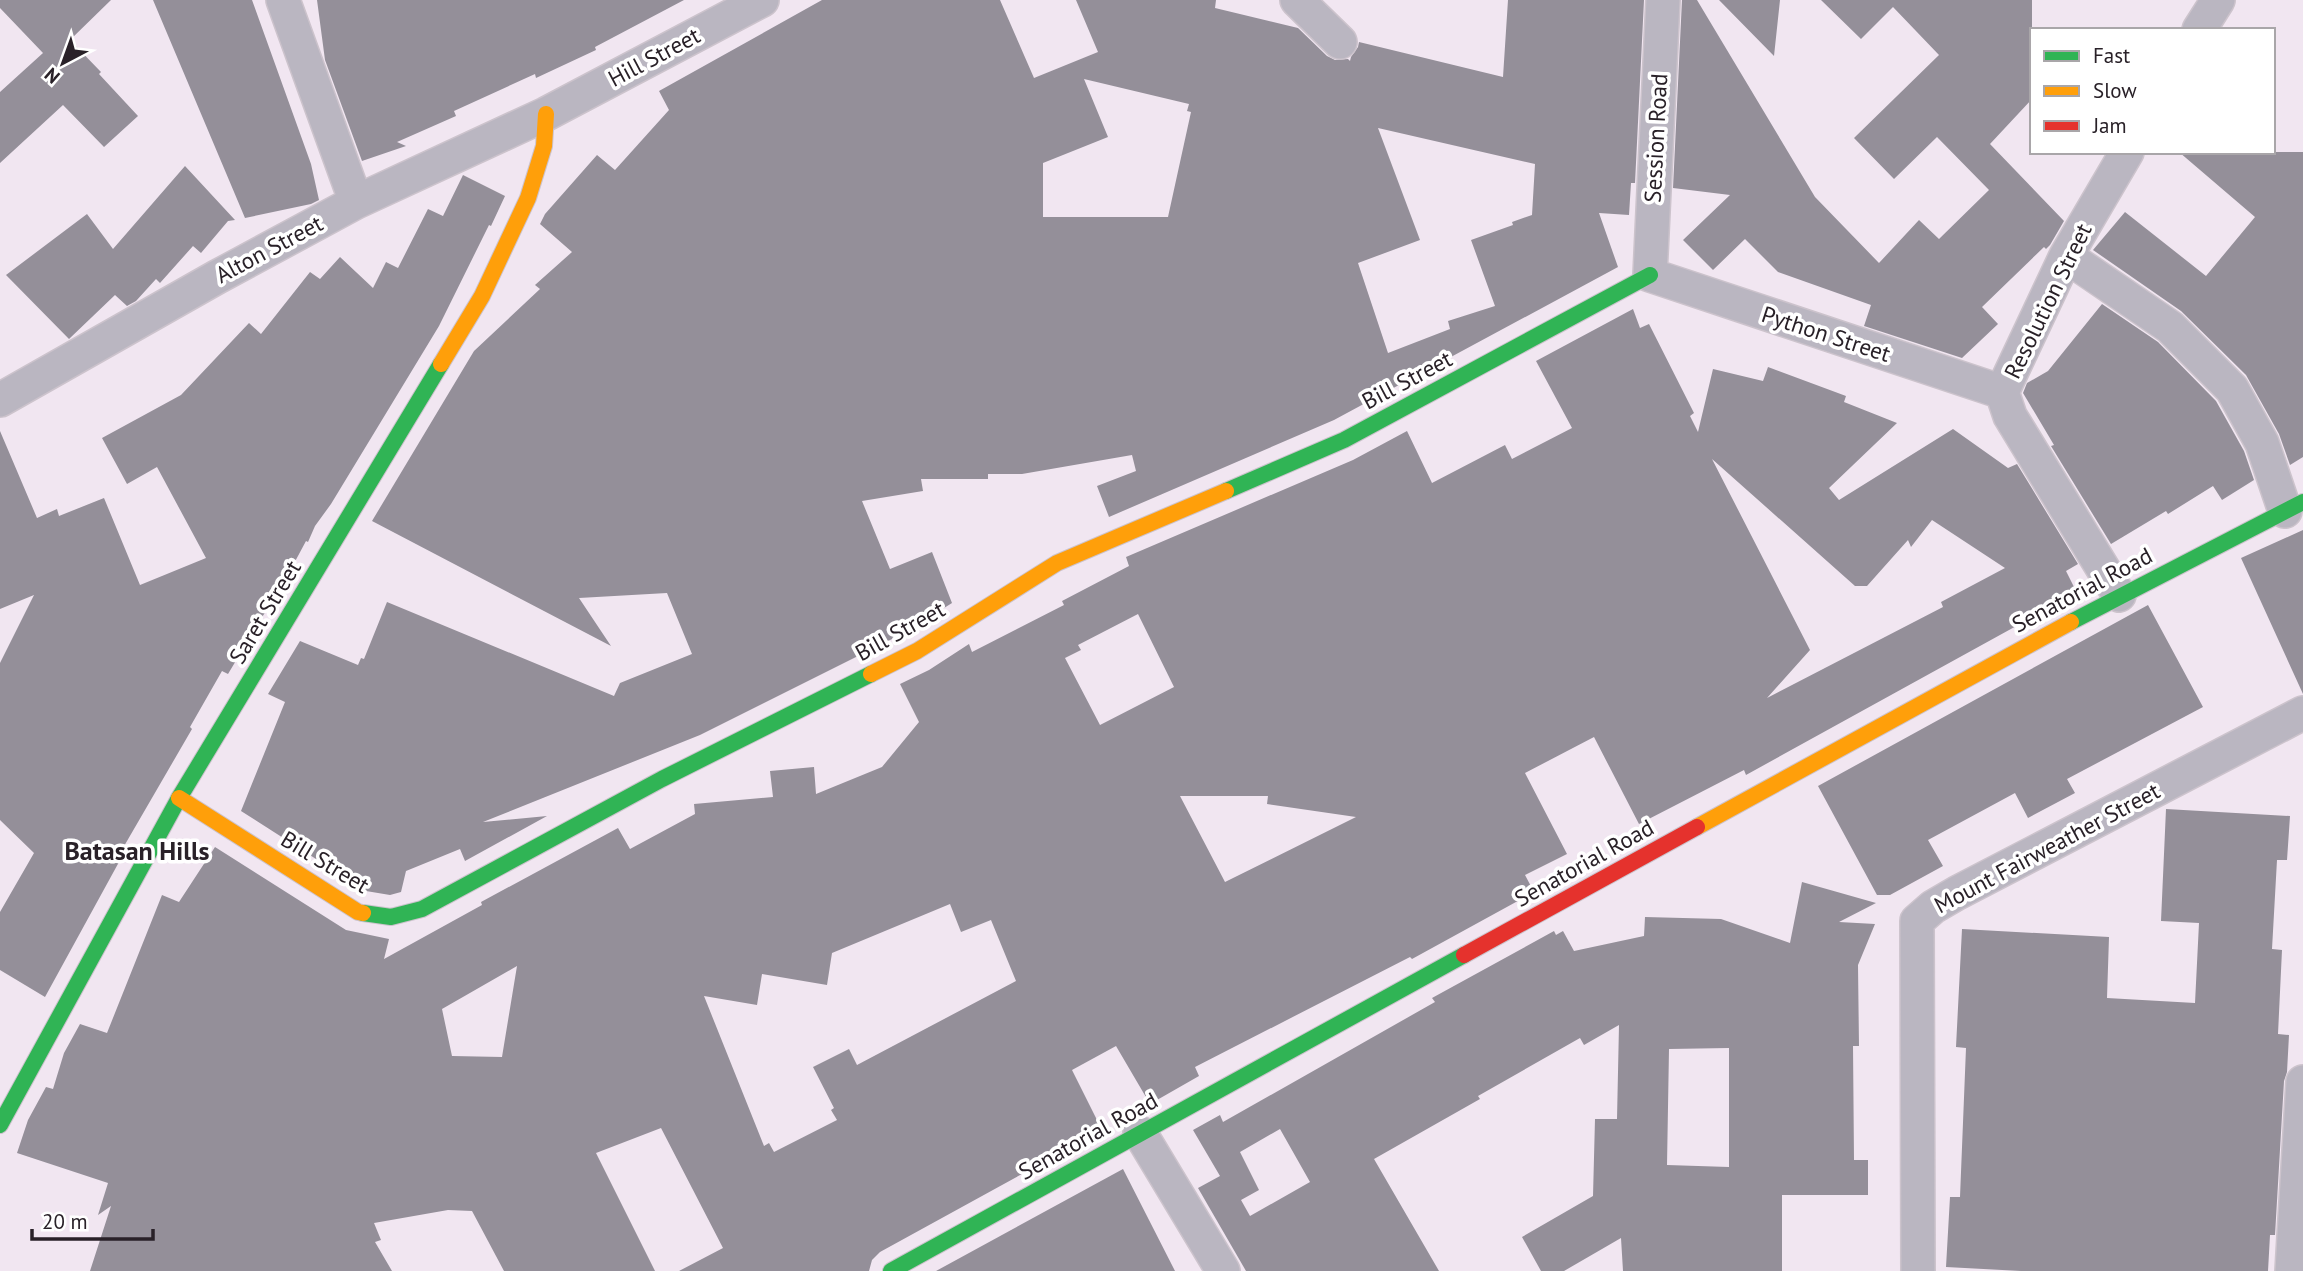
<svg xmlns="http://www.w3.org/2000/svg" width="2303" height="1271" font-family="'PT Sans',sans-serif">
	<style>
		.building { fill: #948f99; fill-rule: evenodd }
		.lines { fill: none; stroke-linecap: round; stroke-linejoin: round }
		.street-casing { stroke: #ccc3cc; stroke-width: 36 }
		.fast-casing { stroke: #ccc3cc; stroke-width: 18 }
		.slow-casing { stroke: #ccc3cc; stroke-width: 18 }
		.jam-casing { stroke: #ccc3cc; stroke-width: 18 }
		.street { stroke: #bab6c1; stroke-width: 33 }
		.fast { stroke: #30b455; stroke-width: 16 }
		.slow { stroke: #ff9f0a; stroke-width: 16 }
		.jam { stroke: #e5322d; stroke-width: 16 }
		.labels { text-anchor: middle; stroke-width: 7; stroke-linejoin: round; paint-order: stroke }
		.street-label { font-size: 23px; fill: #292128; stroke: #fff }
		.quarter-label { font-size: 26px; font-weight: bold; fill: #292128; stroke: #fff }
	</style>
	<rect width="100%" height="100%" fill="#f1e6f1"/>
	<path class="building" d="M 0,0 L 111,0 L 70,40 L 101,72 L 99,74 L 138,116 L 104,147 L 63,105 L 0,163 L 0,92 L 43,53 L 0,8 Z
		M 153,0 L 252,0 L 311,164 L 319,200 L 311,204 L 245,218 Z
		M 317,0 L 684,0 L 595,47 L 596,50 L 536,78 L 535,74 L 454,111 L 456,116 L 397,142 L 406,146 L 362,161 L 325,60 Z
		M 822,0 L 1000,0 L 1034,78 L 1098,52 L 1076,0 L 1216,0 L 1215,8 L 1298,28 L 1327,56 L 1335,60 L 1348,59 L 1350,61 L 1351,57 L 1358,47 L 1359,42 L 1503,77 L 1508,0 L 1644,0 L 1635,183 L 1631,183 L 1629,215 L 1599,213 L 1618,267 L 1334,420 L 1109,517 L 1097,486 L 1136,471 L 1132,455 L 1022,474 L 988,474 L 988,479 L 921,479 L 923,491 L 862,501 L 890,569 L 932,552 L 952,603 L 906,632 L 700,735 L 483,822 L 547,816 L 465,861 L 460,849 L 406,871 L 401,892 L 390,895 L 366,891 L 241,811 L 285,702 L 268,694 L 300,641 L 358,665 L 361,658 L 364,659 L 387,602 L 614,696 L 620,683 L 692,654 L 667,593 L 579,598 L 611,646 L 372,521 L 474,351 L 540,289 L 535,285 L 572,252 L 540,224 L 545,214 L 597,155 L 615,170 L 669,110 L 659,91 ZM 1084,79 L 1189,104 L 1187,111 L 1191,112 L 1168,217 L 1043,217 L 1043,163 L 1108,137 ZM 1378,128 L 1535,164 L 1532,215 L 1512,222 L 1513,225 L 1471,240 L 1495,306 L 1448,321 L 1450,329 L 1388,353 L 1358,263 L 1420,240 Z
		M 1682,0 L 1697,0 L 1815,197 L 1879,263 L 1919,220 L 1939,239 L 1989,190 L 1937,137 L 1894,179 L 1854,138 L 1939,55 L 1893,7 L 1861,39 L 1821,0 L 2032,0 L 2032,99 L 1990,144 L 2064,221 L 2050,245 L 2046,249 L 2044,247 L 1982,307 L 1998,324 L 1962,358 L 1864,326 L 1871,305 L 1778,272 L 1745,239 L 1713,270 L 1683,240 L 1730,195 L 1673,188 Z
		M 1719,0 L 1780,0 L 1774,56 Z
		M 2179,152 L 2303,152 L 2303,457 L 2290,465 L 2279,434 L 2246,375 L 2181,311 L 2093,250 L 2125,212 L 2206,276 L 2255,217 Z
		M 185,166 L 235,220 L 228,221 L 201,253 L 193,246 L 160,283 L 156,279 L 136,301 L 127,306 L 115,295 L 69,339 L 6,275 L 87,214 L 113,249 Z
		M 463,175 L 505,196 L 491,226 L 489,225 L 439,326 L 331,504 L 315,526 L 308,542 L 306,541 L 291,569 L 228,674 L 222,671 L 190,727 L 192,729 L 116,860 L 119,862 L 45,997 L 0,970 L 0,912 L 34,853 L 0,820 L 0,663 L 34,595 L 0,609 L 0,431 L 37,518 L 57,509 L 59,516 L 104,498 L 140,585 L 206,558 L 157,467 L 127,484 L 102,438 L 181,395 L 249,323 L 261,334 L 310,272 L 320,279 L 340,257 L 373,288 L 386,262 L 398,268 L 428,209 L 443,216 Z
		M 2102,304 L 2158,342 L 2216,401 L 2244,451 L 2254,480 L 2222,500 L 2213,486 L 2168,514 L 2166,511 L 2111,544 L 2051,446 L 2054,445 L 2023,393 L 2027,383 L 2048,371 Z
		M 1633,309 L 1640,328 L 1649,324 L 1694,413 L 1690,416 L 1698,432 L 1713,369 L 1763,381 L 1768,367 L 1846,396 L 1844,402 L 1897,423 L 1829,488 L 1839,500 L 1953,429 L 2008,468 L 2017,464 L 2078,564 L 2066,571 L 2075,589 L 2038,610 L 2040,613 L 1746,775 L 1744,770 L 1639,824 L 1594,737 L 1525,773 L 1567,854 L 1525,875 L 1534,892 L 1412,959 L 1410,957 L 1195,1067 L 1199,1076 L 1150,1104 L 1116,1046 L 1072,1070 L 1102,1130 L 880,1252 L 872,1260 L 869,1271 L 679,1271 L 723,1248 L 661,1128 L 596,1153 L 655,1271 L 504,1271 L 472,1211 L 448,1210 L 374,1223 L 381,1240 L 375,1242 L 392,1271 L 90,1271 L 111,1206 L 98,1215 L 108,1183 L 17,1153 L 28,1120 L 46,1087 L 53,1089 L 64,1053 L 80,1024 L 107,1033 L 162,895 L 179,902 L 215,847 L 346,930 L 389,939 L 384,959 L 482,905 L 481,902 L 618,828 L 630,849 L 695,814 L 694,804 L 773,797 L 770,771 L 814,767 L 816,794 L 882,767 L 919,722 L 900,684 L 929,670 L 969,644 L 972,652 L 1064,605 L 1062,601 L 1129,566 L 1126,557 L 1353,460 L 1407,431 L 1432,483 L 1505,445 L 1512,459 L 1572,428 L 1536,361 ZM 1712,459 L 1855,586 L 1867,586 L 1908,540 L 1911,547 L 1932,520 L 2005,568 L 1941,602 L 1943,607 L 1767,698 L 1810,650 ZM 1138,614 L 1174,687 L 1100,725 L 1065,658 L 1081,650 L 1078,645 ZM 1180,796 L 1268,796 L 1267,804 L 1356,817 L 1225,882 ZM 950,904 L 961,932 L 991,920 L 1016,981 L 857,1065 L 849,1049 L 813,1067 L 834,1108 L 831,1110 L 837,1120 L 774,1152 L 769,1143 L 764,1146 L 704,996 L 757,1005 L 762,974 L 827,985 L 832,953 ZM 517,966 L 502,1057 L 452,1056 L 442,1009 Z
		M 2303,530 L 2303,694 L 2241,558 Z
		M 2148,605 L 2203,707 L 2067,779 L 2075,793 L 2028,818 L 2015,793 L 1928,840 L 1943,866 L 1890,895 L 1877,895 L 1818,786 Z
		M 2166,809 L 2290,816 L 2287,860 L 2277,860 L 2272,949 L 2282,950 L 2278,1034 L 2289,1035 L 2287,1072 L 2284,1081 L 2275,1235 L 2270,1235 L 2268,1271 L 2021,1271 L 1946,1267 L 1950,1197 L 1960,1197 L 1966,1048 L 1956,1047 L 1962,929 L 2109,937 L 2107,998 L 2195,1003 L 2199,923 L 2161,921 Z
		M 1802,882 L 1876,903 L 1839,922 L 1875,924 L 1858,965 L 1859,1046 L 1853,1046 L 1854,1160 L 1868,1160 L 1868,1195 L 1782,1195 L 1782,1271 L 1623,1271 L 1621,1238 L 1564,1271 L 1541,1271 L 1522,1237 L 1593,1196 L 1595,1119 L 1617,1119 L 1619,1025 L 1584,1045 L 1580,1038 L 1478,1096 L 1480,1099 L 1374,1159 L 1439,1271 L 1246,1271 L 1198,1188 L 1220,1176 L 1193,1130 L 1220,1115 L 1223,1122 L 1435,1002 L 1432,998 L 1554,931 L 1556,935 L 1563,931 L 1574,951 L 1644,936 L 1645,917 L 1721,919 L 1790,943 ZM 1729,1048 L 1729,1167 L 1667,1165 L 1669,1049 ZM 1280,1129 L 1310,1182 L 1250,1216 L 1241,1200 L 1259,1190 L 1240,1152 Z
		M 1123,1169 L 1175,1271 L 936,1271 Z"/>
	<g class="lines">
		<defs>
			<path id="street" d="M 283,0 L 356,202
				M 1297,0 L 1340,42
				M 1663,0 L 1650,275 L 2002,392
				M 2199,30 L 2218,0
				M 2066,256 L 2170,327 L 2232,389 L 2262,443 L 2285,511
				M 0,400 L 217,277 L 356,202 L 546,114 L 762,0
				M 2119,595 L 2010,416 L 2002,392 L 2066,256 L 2127,152
				M 1140,1133 L 1223,1271
				M 1918,1271 L 1917,921 L 1933,907 L 1957,893 L 2303,713
				M 2292,1271 L 2303,1082"/>
			<path id="fast" d="M 1226,491 L 1344,440 L 1650,275
				M 2071,622 L 2303,502
				M 363,913 L 391,917 L 422,909 L 662,779 L 871,674
				M 0,1125 L 179,798 L 441,364
				M 891,1271 L 1464,955"/>
			<path id="slow" d="M 441,364 L 482,296 L 528,198 L 544,146 L 546,114
				M 871,674 L 917,651 L 1057,563 L 1226,491
				M 179,798 L 358,912 L 363,913
				M 1697,827 L 2071,622"/>
			<path id="jam" d="M 1464,955 L 1697,827"/>
		</defs>
		<use href="#street" class="street-casing"/>
		<use href="#fast" class="fast-casing"/>
		<use href="#slow" class="slow-casing"/>
		<use href="#jam" class="jam-casing"/>
		<use href="#street" class="street"/>
		<use href="#fast" class="fast"/>
		<use href="#slow" class="slow"/>
		<use href="#jam" class="jam"/>
	</g>
	<g class="labels">
		<g class="street-label">
			<text transform="translate(654 57) rotate(-28)" y="8">Hill Street</text>
			<text transform="translate(1656 138) rotate(-87)" y="8">Session Road</text>
			<text transform="translate(269 249) rotate(-28)" y="8">Alton Street</text>
			<text transform="translate(2048 301) rotate(-64)" y="8">Resolution Street</text>
			<text transform="translate(1826 334) rotate(18)" y="8">Python Street</text>
			<text transform="translate(1407 380) rotate(-28)" y="8">Bill Street</text>
			<text transform="translate(2082 590) rotate(-28)" y="8">Senatorial Road</text>
			<text transform="translate(265 612) rotate(-59)" y="8">Saret Street</text>
			<text transform="translate(900 631) rotate(-29)" y="8">Bill Street</text>
			<text transform="translate(2047 848) rotate(-28)" y="8">Mount Fairweather Street</text>
			<text transform="translate(325 862) rotate(31)" y="8">Bill Street</text>
			<text transform="translate(1584 863) rotate(-29)" y="8">Senatorial Road</text>
			<text transform="translate(1088 1136) rotate(-29)" y="8">Senatorial Road</text>
		</g>
		<g class="quarter-label">
			<text x="137" y="860">Batasan Hills</text>
		</g>
	</g>
	<rect x="2030" y="28" width="245" height="126" fill="#ffffff" stroke="#a9a6a9" stroke-width="2"/>
	<rect x="2044" y="51" width="35" height="10" fill="#30b455" stroke="#a9a6a9" stroke-width="2"/>
	<text x="2093" y="63" font-size="21" fill="#292128">Fast</text>
	<rect x="2044" y="86" width="35" height="10" fill="#ff9f0a" stroke="#a9a6a9" stroke-width="2"/>
	<text x="2093" y="98" font-size="21" fill="#292128">Slow</text>
	<rect x="2044" y="121" width="35" height="10" fill="#e5322d" stroke="#a9a6a9" stroke-width="2"/>
	<text x="2093" y="133" font-size="21" fill="#292128">Jam</text>
	<g transform="translate(63 63) rotate(221)" stroke="#ffffff" stroke-width="5" paint-order="stroke">
	<path d="M0-5L12 26L0 18L-12 26Z" fill="#292128"/>
	<text y="-10" font-size="19" font-weight="bold" text-anchor="middle" fill="#292128">N</text>
	</g>
	<path d="M32 1229v10h121v-10" fill="none" stroke="#292128" stroke-width="3.5"/>
	<text x="42" y="1229" font-size="21" fill="#292128" stroke="#ffffff" stroke-width="5" paint-order="stroke">20 m</text>
</svg>
